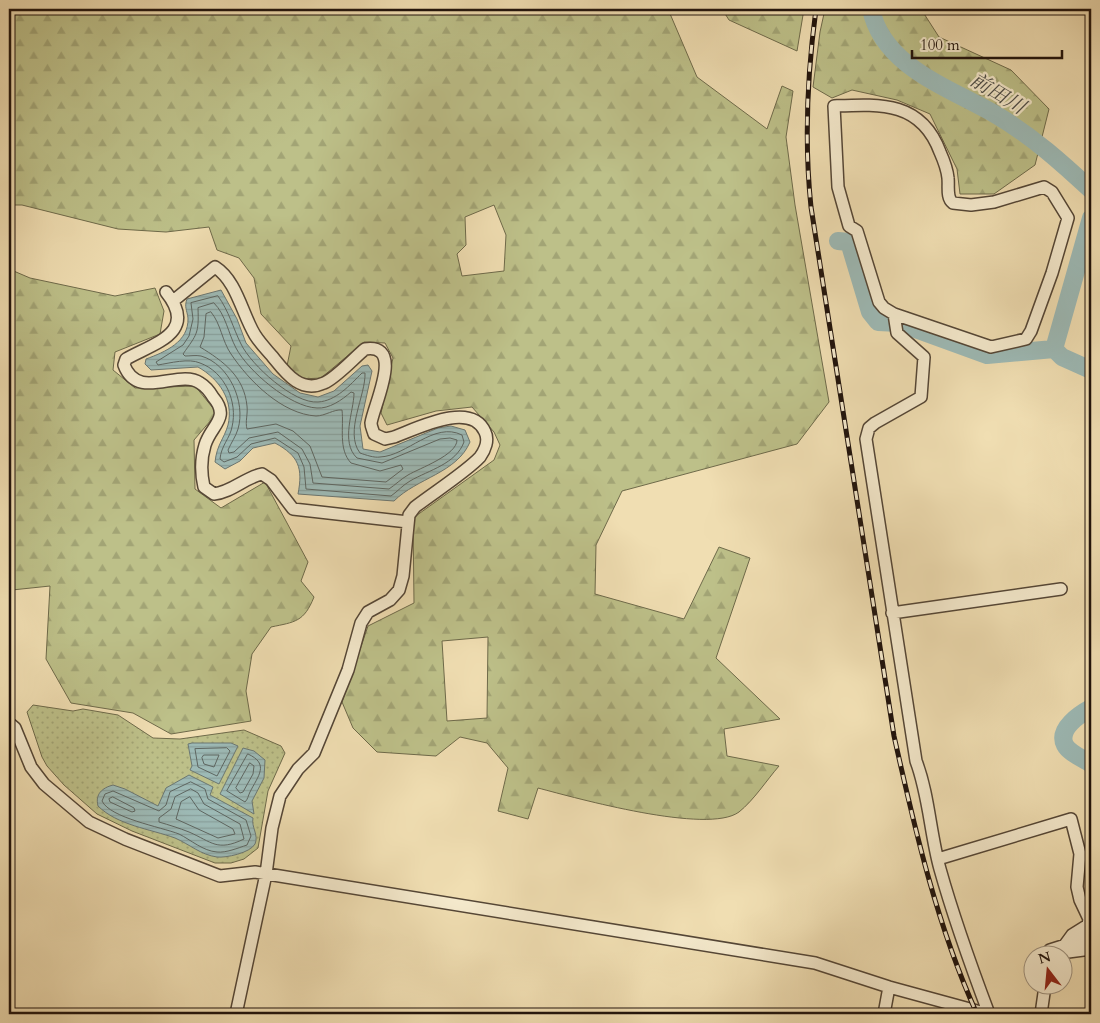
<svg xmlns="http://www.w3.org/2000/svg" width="1100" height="1023" font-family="Cardo,'Noto Serif JP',serif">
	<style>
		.forest { fill: url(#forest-firs); stroke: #6e6a4a; fill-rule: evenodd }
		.park { fill: url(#park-dots); stroke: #6e6a4a }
		.water { fill: url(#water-rules); stroke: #6b7772 }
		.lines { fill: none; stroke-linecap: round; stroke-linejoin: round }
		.shore { stroke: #5e6661; stroke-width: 1 }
		.river { stroke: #9dbab6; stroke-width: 18 }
		.minor-casing { stroke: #544636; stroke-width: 14 }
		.minor { stroke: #f5eacd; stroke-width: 11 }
		.rail-casing { stroke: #20130c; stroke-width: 5 }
		.rail { stroke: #f5eacd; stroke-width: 3; stroke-dasharray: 9; stroke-linecap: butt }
		.labels { text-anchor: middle; stroke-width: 4.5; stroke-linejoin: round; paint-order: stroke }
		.water-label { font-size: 20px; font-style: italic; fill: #4c4d48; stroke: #f5eacd }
	</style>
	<defs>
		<pattern id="forest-firs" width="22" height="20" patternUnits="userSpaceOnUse" patternTransform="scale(1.25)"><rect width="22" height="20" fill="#bdc089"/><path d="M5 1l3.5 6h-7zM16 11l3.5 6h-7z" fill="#a2a475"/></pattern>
		<pattern id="park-dots" width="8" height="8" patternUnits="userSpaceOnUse" patternTransform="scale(1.25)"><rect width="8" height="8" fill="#bdc089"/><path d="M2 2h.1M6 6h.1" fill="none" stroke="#a2a475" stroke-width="1.8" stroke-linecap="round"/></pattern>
		<pattern id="water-rules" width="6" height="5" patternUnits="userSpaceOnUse" patternTransform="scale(1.25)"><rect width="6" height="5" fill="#9dbab6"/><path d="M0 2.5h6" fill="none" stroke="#879f9b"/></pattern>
	</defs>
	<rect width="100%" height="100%" fill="#f0deb2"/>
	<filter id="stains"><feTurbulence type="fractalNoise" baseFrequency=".004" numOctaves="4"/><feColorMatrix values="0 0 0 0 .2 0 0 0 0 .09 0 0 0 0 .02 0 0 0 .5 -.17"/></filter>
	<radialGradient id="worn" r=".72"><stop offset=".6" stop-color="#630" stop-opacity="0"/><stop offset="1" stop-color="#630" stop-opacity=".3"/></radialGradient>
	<path class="forest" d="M 9,9 L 668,9 L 697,77 L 767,129 L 782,86 L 793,91 L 786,137 L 795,205 L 829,402 L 797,444 L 622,491 L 596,545 L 595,594 L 684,619 L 719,547 L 750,558 L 716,658 L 780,719 L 724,729 L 727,756 L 779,766 C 766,781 754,800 739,812 C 708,835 576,798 538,788 L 528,819 L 498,811 L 508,768 L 487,743 L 460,737 L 436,756 L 377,752 L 353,728 L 342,702 L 368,626 L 414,603 L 413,518 L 494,460 L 500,445 L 494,432 L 472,407 L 436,411 L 387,425 L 381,413 L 393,358 L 385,343 L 364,342 L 321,378 L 302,379 L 287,366 L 291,346 L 261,314 L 254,278 L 239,258 L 217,250 L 209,227 L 166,232 L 118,229 L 22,205 L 9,205 ZM 494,205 L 506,235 L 504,271 L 462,276 L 457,254 L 466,245 L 465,217 ZM 488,637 L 487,718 L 447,721 L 442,641 Z
		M 722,9 L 804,9 L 797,51 L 729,20 Z
		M 825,9 L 921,9 L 939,37 L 1011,70 L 1049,109 L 1035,165 L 994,194 L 960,194 L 957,169 L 930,114 L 897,100 L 852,90 L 832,98 L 813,87 L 820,32 Z
		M 9,269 L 30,278 L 115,296 L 155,288 L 164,311 L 160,334 L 115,352 L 113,370 L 135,388 L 195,386 L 217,413 L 194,440 L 195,489 L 221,508 L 265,482 L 308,562 L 301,581 L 314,597 C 304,622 295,622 271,627 L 252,654 L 246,691 L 251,721 L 171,734 L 133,713 L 71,703 L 46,659 L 50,586 L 12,590 L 9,612 Z"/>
	<path class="park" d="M 33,705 L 73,711 L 83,709 L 118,715 L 153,738 L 180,739 L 244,730 L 281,746 L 285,753 L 268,791 L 258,848 L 244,859 L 231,863 L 215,863 L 132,831 L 97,814 L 64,785 L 47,766 L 42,757 L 27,712 Z"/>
	<path class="water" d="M 221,290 L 237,319 L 246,343 L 273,374 L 300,393 L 318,397 L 334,391 L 362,366 L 368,365 L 372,371 L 360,426 L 363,449 L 380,452 L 438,428 L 451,426 L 465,430 L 470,442 C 457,473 417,478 394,501 L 298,494 C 303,468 299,456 275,443 L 253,448 L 240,461 L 225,469 L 215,462 C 217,444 224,439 228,425 C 234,400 219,379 198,367 L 151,370 L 145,364 L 146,359 C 165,352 189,342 188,318 C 187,310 184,307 187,299 Z
		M 192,743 L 231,743 L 238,746 L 219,784 L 190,770 L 192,766 L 188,744 Z
		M 243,748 L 254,751 L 265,760 L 264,778 L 252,801 L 254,814 L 220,794 Z
		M 189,775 L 213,787 L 210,795 L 253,818 C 251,827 259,835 255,844 C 250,853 226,858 217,857 C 201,855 189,844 175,838 C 150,829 117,825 98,806 C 95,794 102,788 113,785 L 125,789 L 158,806 L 166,788 Z"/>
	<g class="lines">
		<path class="shore" d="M 218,296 C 229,311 233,328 241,344 C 251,365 294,404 318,402 C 336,401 350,385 362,373 L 365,373 C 366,395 344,432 360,453 C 366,455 374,458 380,457 C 407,456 434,421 462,435 L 464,442 C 456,464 429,470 410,481 C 403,485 398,491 391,496 L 306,489 L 304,467 L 298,453 L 275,438 L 251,444 L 237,457 L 224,462 L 220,459 C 221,446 230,438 232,427 C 238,402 225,372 200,363 C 189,358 170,363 158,365 L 156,362 L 183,345 L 189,336 L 193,319 L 191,303 Z
			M 214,303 C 226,315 228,333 236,348 C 248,371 290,407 317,408 C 329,409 342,400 351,392 L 354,393 C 354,411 340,442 357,458 L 382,463 L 440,439 L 450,438 L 457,440 C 457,455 420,468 408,475 C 401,479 395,485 389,489 L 313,483 L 310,464 L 302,449 L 278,432 L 249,438 L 234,452 L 229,453 L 228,450 C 231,443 236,436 238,429 C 246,402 229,364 201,356 C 196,355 190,356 185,356 L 183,354 C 197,334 199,334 198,308 Z
			M 211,312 C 221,324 222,341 231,354 C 249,381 282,414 316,416 C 325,416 334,409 342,410 C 344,427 338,449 351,463 L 380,471 L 401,465 L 403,469 L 386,482 L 322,477 L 310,446 L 293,431 L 276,424 L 247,429 C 245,422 248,414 247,406 C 244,376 223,361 200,347 L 204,337 L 206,314 Z
			M 227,748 L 230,751 L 217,776 L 198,767 L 195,749 Z
			M 248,754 C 270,764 258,776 250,792 C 248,796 248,799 245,802 L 227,791 Z
			M 204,755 L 219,755 L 214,767 L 204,764 L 202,758 Z
			M 250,763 L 254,766 L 253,774 L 243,792 L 240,793 L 236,788 Z
			M 191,782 L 205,789 L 208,799 L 246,820 L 251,836 L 247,845 C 238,848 226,853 217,852 C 203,851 191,840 179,834 C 161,827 110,818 102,801 L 105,794 L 113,791 L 159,811 L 166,805 L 170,792 Z
			M 191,789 L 198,793 L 204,804 L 240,824 L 244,839 C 217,852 212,842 189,832 C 179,828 169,825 159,822 L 159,818 L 171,809 L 175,797 Z
			M 113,797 L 134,808 L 135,811 L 132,812 L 110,802 L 109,799 Z
			M 190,797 L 199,810 L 233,829 L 235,834 L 218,838 L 176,819 L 181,802 Z"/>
		<path class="river" d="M 871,9 C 883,68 953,89 998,116 C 1033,137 1062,163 1091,190
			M 1091,218 L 1054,349 L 1062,357 L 1091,370
			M 838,241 L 849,242 L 870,312 L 878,322 L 899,323 L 987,355 L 1054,349
			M 1091,708 C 1080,714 1057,729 1065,745 C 1069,753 1084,759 1091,764"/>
		<defs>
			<path id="minor" d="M 166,292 C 199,333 154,343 126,359 L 124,365 C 138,402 179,368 200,383 C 205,386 210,392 213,397 C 231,418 211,425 205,445 C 201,458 201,474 204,487 L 214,494 C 232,492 244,478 262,474 L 271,480 L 293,509 L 408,522
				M 173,301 L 215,267 C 237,281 242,314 255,335 C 260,343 266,349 272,356 C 285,372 300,394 324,383 C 336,378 354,358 365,349 C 405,343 374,404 371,423 C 371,427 373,430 374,434 L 385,439 L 394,437 C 416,429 471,400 485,432 C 489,440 485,450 480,457 C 466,472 433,493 415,507 L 409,515 L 403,576 L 399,590 L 390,600 L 368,612 L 361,623 L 348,670 L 314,753 L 298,769 L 280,796 L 272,828 L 266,874 L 236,1014
				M 894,314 L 991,347 L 1026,339 L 1031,331 L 1052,273 L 1068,218 L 1052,192 L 1044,187 L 994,202 L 971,205 L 953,203 C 946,198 949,186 948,178 C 947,168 944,161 940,152 C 921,101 880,104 834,106 L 838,187 L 849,226 L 857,231 L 879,302 L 884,308 L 894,314 L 897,333 L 924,357 L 921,397 L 875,423 L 869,428 L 866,439 L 916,761 C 929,795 930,833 940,869 C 954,919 971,966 989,1014
				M 892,613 L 1061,589
				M 9,723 L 15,728 L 31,767 L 44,784 L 89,822 L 125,839 L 220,876 L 255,872 L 815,963 L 889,987 L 988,1014
				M 938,859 L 1071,819 L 1080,854 L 1077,887 L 1080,900 L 1089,919 L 1088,925 L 1072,935 L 1064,946
				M 1053,954 L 1091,949
				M 1049,956 L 1050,950 L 1091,937
				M 884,1014 L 889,987
				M 1041,1014 L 1045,986"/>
		</defs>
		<use href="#minor" class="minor-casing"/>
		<use href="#minor" class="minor"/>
		<defs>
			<path id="rail" d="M 816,9 C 807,76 804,140 811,207 L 894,736 C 915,830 937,926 977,1014"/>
		</defs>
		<use href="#rail" class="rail-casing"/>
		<use href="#rail" class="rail"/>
	</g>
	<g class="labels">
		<g class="water-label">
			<text transform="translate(998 93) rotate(31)" y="7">前田川</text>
		</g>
	</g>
	<rect width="1100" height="1023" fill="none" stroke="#f0deb2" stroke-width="30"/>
	<rect x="10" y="10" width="1080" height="1003" fill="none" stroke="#20130c" stroke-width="2.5"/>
	<rect x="15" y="15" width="1070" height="993" fill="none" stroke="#20130c"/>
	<g transform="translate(1048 970) rotate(344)"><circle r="24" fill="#f5eacd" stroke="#a09480"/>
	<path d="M0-4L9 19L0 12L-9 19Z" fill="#8f2418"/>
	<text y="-8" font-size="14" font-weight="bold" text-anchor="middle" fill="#20130c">N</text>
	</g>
	<path d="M912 50v8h150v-8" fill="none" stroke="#20130c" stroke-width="2.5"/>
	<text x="920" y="50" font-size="15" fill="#20130c" stroke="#f5eacd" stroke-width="4" paint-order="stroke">100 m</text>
	<rect width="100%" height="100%" filter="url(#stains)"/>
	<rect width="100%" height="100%" fill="url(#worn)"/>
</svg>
